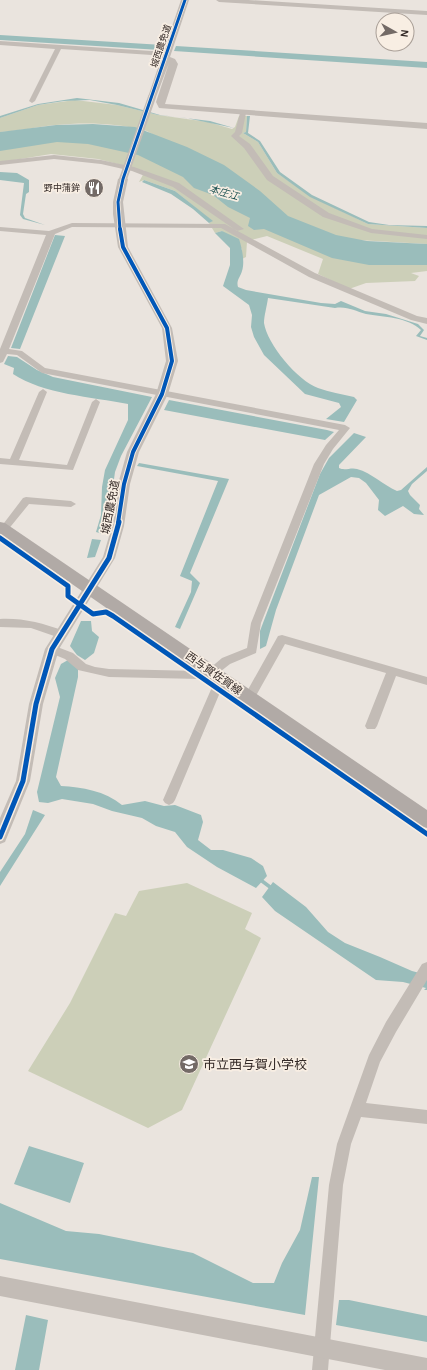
<svg xmlns="http://www.w3.org/2000/svg" width="427" height="1370" font-family="Karla,'Noto Sans JP',sans-serif">
	<style>
		.green { fill: #cccfb8 }
		.water { fill: #9abdbb }
		.lines { fill: none; stroke-linecap: round; stroke-linejoin: round }
		.stream { stroke: #9abdbb; stroke-width: 3.5 }
		.minor { fill: #c3bcb6; fill-rule: evenodd }
		.tertiary { fill: #c3bcb6; fill-rule: evenodd }
		.primary { fill: #b1aaa6; fill-rule: evenodd }
		.tertiary-bridge { stroke: #c3bcb6; stroke-width: 8 }
		.cycleway-far2-casing { stroke: #f8eee3; stroke-width: 4.5 }
		.cycleway-far1-casing { stroke: #f8eee3; stroke-width: 6 }
		.cycleway-casing { stroke: #f8eee3; stroke-width: 8 }
		.cycleway-far2 { stroke: #0057b8; stroke-width: 3 }
		.cycleway-far1 { stroke: #0057b8; stroke-width: 4 }
		.cycleway { stroke: #0057b8; stroke-width: 5 }
		.labels { text-anchor: middle; stroke-width: 3.5; stroke-linejoin: round; paint-order: stroke }
		.far-street-label { font-size: 9px; fill: #332926; stroke: #f8eee3 }
		.far-poi-label { font-size: 9px; fill: #332926; stroke: #f8eee3; text-anchor: end }
		.far-water-label { font-size: 10px; font-style: italic; fill: #1d5253; stroke: #f8eee3 }
		.street-label { font-size: 11px; fill: #332926; stroke: #f8eee3 }
		.near-poi-label { font-size: 13px; fill: #332926; stroke: #f8eee3; text-anchor: start }
	</style>
	<rect width="100%" height="100%" fill="#eae4de"/>
	<path class="green" d="M 75,100 L 117,105 L 158,115 L 208,122 L 232,129 L 235,127 L 239,116 L 247,116 L 246,132 L 243,133 L 258,142 L 277,173 L 310,196 L 368,224 L 427,228 L 427,244 L 323,238 L 147,131 C 119,123 85,122 55,125 C 37,127 19,131 0,132 L 0,118 L 38,105 Z
		M 117,138 L 220,193 L 268,227 L 427,256 L 427,271 L 411,273 L 419,276 L 415,281 L 366,283 L 349,289 L 318,274 L 323,259 L 267,236 L 247,241 L 246,257 L 242,259 L 242,249 L 222,231 L 215,233 L 209,223 L 212,221 L 175,191 L 144,180 L 139,182 L 145,171 L 98,159 L 51,154 L 2,162 L 0,165 L 0,145 Z
		M 187,883 L 252,913 L 245,929 L 261,938 L 182,1110 L 148,1128 L 28,1071 L 70,1003 L 115,913 L 126,916 L 139,891 Z"/>
	<path class="water" d="M 0,35 L 163,45 L 160,50 L 0,40 Z
		M 176,46 L 427,62 L 427,68 L 174,51 Z
		M 77,98 L 119,103 L 160,115 L 210,121 L 234,128 L 186,118 L 158,115 L 117,105 L 90,100 L 64,101 L 38,105 L 0,118 L 0,116 L 38,104 Z
		M 247,116 L 250,116 L 248,133 L 260,141 L 280,172 L 312,195 L 369,222 L 389,225 L 427,226 L 427,228 L 368,224 L 310,197 L 277,173 L 258,142 L 243,133 L 246,132 Z
		M 93,124 L 135,127 L 187,147 L 224,165 L 260,191 L 288,216 L 336,235 L 367,241 L 427,244 L 427,265 L 369,265 L 332,258 L 264,229 L 254,230 L 248,226 L 250,218 L 228,207 L 213,195 L 194,188 L 183,177 L 138,155 L 88,144 L 57,142 L 0,151 L 0,132 L 56,125 Z
		M 0,172 L 17,173 L 29,180 L 29,192 L 26,194 L 23,214 L 25,218 L 45,225 L 23,219 L 20,215 L 24,183 L 0,180 Z
		M 144,180 L 175,191 L 213,221 L 209,223 L 193,209 L 171,194 L 142,182 Z
		M 222,231 L 239,239 C 242,248 245,262 242,271 C 240,278 236,280 238,287 L 246,290 L 321,303 L 335,304 L 341,301 L 365,311 L 386,314 L 418,324 L 424,330 L 420,336 L 427,338 L 427,340 L 416,336 L 421,330 C 408,317 383,317 366,314 C 355,311 347,306 335,308 L 268,298 C 267,306 264,316 264,323 C 267,344 298,381 318,388 C 329,392 342,394 354,397 L 357,400 L 344,422 L 326,419 L 341,407 L 339,403 L 305,394 L 264,355 L 254,337 L 251,327 L 252,315 L 249,305 L 223,286 L 230,265 L 230,248 L 215,233 Z
		M 55,235 L 65,236 L 20,349 L 11,348 Z
		M 8,356 L 17,357 L 37,370 L 53,377 L 152,397 L 121,456 L 115,472 L 109,515 L 103,534 L 96,532 L 101,515 L 102,487 L 105,470 L 128,420 L 128,404 C 92,397 43,394 13,374 L 14,368 L 4,364 Z
		M 169,400 L 327,430 L 334,432 L 325,440 L 164,410 Z
		M 354,433 L 366,437 L 339,465 L 339,468 C 345,471 351,467 357,469 C 372,473 383,485 397,491 L 401,490 L 427,467 L 427,471 L 412,484 L 408,491 L 410,495 L 420,505 L 419,509 L 424,515 L 414,514 L 403,506 L 385,516 L 378,510 L 379,500 L 366,483 L 359,478 L 351,477 L 319,495 L 276,610 L 266,646 L 260,649 L 260,631 L 263,623 L 320,474 L 329,458 Z
		M 139,463 L 229,479 L 190,573 L 200,583 L 180,629 L 175,627 L 191,592 L 192,581 L 180,576 L 218,481 L 137,466 Z
		M 92,539 L 101,540 L 95,557 L 87,558 Z
		M 81,621 L 91,621 L 92,631 L 99,637 L 94,653 L 85,660 L 77,655 L 70,646 Z
		M 68,660 L 78,668 L 78,677 L 56,777 L 61,786 C 82,787 105,791 122,805 L 145,801 L 164,806 L 175,805 L 201,815 L 203,822 L 198,840 L 211,850 L 223,850 L 251,858 L 263,866 L 267,876 L 256,888 L 217,867 L 187,847 L 175,832 L 156,826 L 142,818 L 112,811 L 93,804 L 62,799 L 48,803 L 39,802 L 37,792 L 60,697 L 55,678 L 61,664 Z
		M 33,810 L 45,815 L 0,886 L 0,872 L 25,834 Z
		M 273,882 L 306,907 L 328,932 L 345,943 L 380,957 L 412,971 L 427,975 L 427,990 L 424,990 L 426,988 L 403,982 L 376,980 L 275,911 L 262,897 Z
		M 29,1146 L 84,1163 L 70,1203 L 14,1184 Z
		M 312,1177 L 319,1177 L 305,1315 L 0,1259 L 0,1203 L 66,1231 L 99,1234 L 193,1253 L 253,1283 L 274,1283 L 282,1263 L 300,1230 Z
		M 339,1300 L 349,1300 L 427,1316 L 427,1342 L 336,1325 Z
		M 26,1315 L 48,1320 L 39,1370 L 15,1370 Z"/>
	<g class="lines">
		<path class="stream" d="M 262,881 L 270,887"/>
		<path class="minor" d="M 216,0 L 248,0 L 427,11 L 427,15 L 219,2 Z
			M 0,41 L 167,52 L 170,54 L 167,56 L 61,49 L 35,101 L 32,103 L 29,101 L 55,49 L 0,45 Z
			M 243,111 L 246,113 L 242,133 L 239,136 L 250,144 L 273,176 L 329,213 L 372,229 L 427,235 L 427,239 L 371,233 L 323,217 L 267,180 L 244,148 L 231,136 L 235,132 L 240,113 Z
			M 54,155 L 101,160 L 134,167 L 179,183 L 244,229 L 237,231 L 173,187 L 132,171 L 101,164 L 54,159 L 0,165 L 0,161 Z
			M 72,223 L 225,224 L 315,273 L 417,316 L 427,318 L 427,324 L 411,320 L 309,277 L 221,228 L 72,227 L 55,234 L 9,349 L 22,351 L 45,368 L 345,425 L 350,428 L 333,449 L 324,464 L 261,623 L 256,653 L 230,664 L 216,675 L 200,679 L 109,677 L 78,670 L 65,659 L 48,652 L 47,649 L 52,645 L 73,653 L 86,664 L 95,667 L 109,669 L 200,671 L 209,669 L 222,658 L 247,648 L 251,623 L 314,464 L 326,445 L 339,430 L 42,373 L 17,355 L 7,354 L 3,362 L 0,363 L 0,349 L 46,235 L 0,231 L 0,227 L 49,231 Z
			M 43,389 L 47,392 L 19,460 L 67,465 L 92,402 L 96,399 L 100,402 L 73,470 L 0,464 L 0,458 L 10,459 L 39,392 Z
			M 26,497 L 71,501 L 76,504 L 71,507 L 29,504 L 7,531 L 1,531 L 1,527 L 23,498 Z
			M 0,619 C 23,618 42,623 64,631 L 65,634 L 60,638 L 31,628 L 0,627 Z
			M 282,635 L 427,677 L 427,685 L 396,676 L 377,726 L 375,729 L 367,729 L 365,726 L 386,673 L 285,644 L 253,701 L 245,701 L 243,698 L 245,695 L 278,636 Z
			M 221,674 L 225,675 L 226,678 L 175,800 L 173,803 L 169,805 L 165,803 L 163,800 L 216,678 L 217,675 Z
			M 427,962 L 427,980 L 396,1032 L 380,1062 L 366,1103 L 427,1110 L 427,1124 L 361,1117 L 351,1144 L 343,1185 L 328,1370 L 312,1370 L 329,1185 L 337,1144 L 369,1055 L 386,1022 L 422,964 Z"/>
		<path class="tertiary" d="M 181,0 L 189,0 L 170,57 L 175,59 L 178,64 L 165,104 L 427,123 L 427,129 L 159,108 L 156,102 L 169,63 L 156,97 L 152,100 L 148,97 Z
			M 123,176 L 128,179 L 123,202 L 128,247 L 172,328 L 178,361 L 168,394 L 139,452 L 130,484 L 124,526 L 115,558 L 59,649 L 43,704 L 30,781 L 5,842 L 0,844 L 0,818 L 16,781 L 29,704 L 45,649 L 103,557 L 112,526 L 118,484 L 127,452 L 156,394 L 166,361 L 162,328 L 118,247 L 113,214 L 113,202 L 118,179 Z
			M 0,1276 L 427,1358 L 427,1370 L 385,1370 L 0,1296 Z"/>
		<path class="primary" d="M 0,522 L 5,523 L 427,810 L 427,828 L 420,826 L 0,534 Z"/>
		<path class="tertiary-bridge" d="M 123,179 L 152,97"/>
		<defs>
			<path id="cycleway-far2" d="M 120,230 L 118,202 L 123,179 L 185,0"/>
			<path id="cycleway-far1" d="M 118,523 L 124,484 L 133,452 L 162,394 L 172,361 L 167,328 L 123,247 L 120,229"/>
			<path id="cycleway" d="M 0,538 L 68,586 L 68,596 L 93,614 L 106,612 L 113,616 L 427,834
				M 0,837 L 23,781 L 36,704 L 52,649 L 109,558 L 119,522"/>
		</defs>
		<use href="#cycleway-far2" class="cycleway-far2-casing"/>
		<use href="#cycleway-far1" class="cycleway-far1-casing"/>
		<use href="#cycleway" class="cycleway-casing"/>
		<use href="#cycleway-far2" class="cycleway-far2"/>
		<use href="#cycleway-far1" class="cycleway-far1"/>
		<use href="#cycleway" class="cycleway"/>
	</g>
	<defs>
		<symbol id="restaurant-disc" viewBox="-11 -11 22 22"><circle r="9.5" fill="#736a66" stroke="#f8eee3"/><path d="M-5-6h1v4h1v-4h1v4h1v-4h1v5L-1.5 .5V6h-2V.5L-5-1ZM5-6V6H3V1.5H1.5Q1.5-4 5-6Z" fill="#fff"/></symbol>
		<symbol id="school-disc" viewBox="-11 -11 22 22"><circle r="9.5" fill="#736a66" stroke="#f8eee3"/><path d="M0-5L7-2L0 1L-7-2ZM-4 1L0 2.5L4 1V4Q0 6-4 4Z" fill="#fff"/></symbol>
	</defs>
	<g fill-rule="evenodd">
		<use href="#restaurant-disc" x="83" y="177" width="22" height="22"/>
		<use href="#school-disc" x="178" y="1053" width="22" height="22"/>
	</g>
	<g class="labels">
		<g class="far-street-label">
			<text transform="translate(161 46) rotate(-71)" y="3">城西農免道</text>
		</g>
		<g class="far-poi-label">
			<text x="80" y="191">野中蒲鉾</text>
		</g>
		<g class="far-water-label">
			<text transform="translate(224 192) rotate(16)" y="4">本庄江</text>
		</g>
		<g class="street-label">
			<text transform="translate(110 507) rotate(-79)" y="4">城西農免道</text>
			<text transform="translate(214 673) rotate(35)" y="4">西与賀佐賀線</text>
		</g>
		<g class="near-poi-label">
			<text x="203" y="1069">市立西与賀小学校</text>
		</g>
	</g>
	<g transform="translate(395 32) rotate(98)"><circle r="19" fill="#f8eee3" stroke="#a99f97"/>
	<path d="M0-3L7 15L0 10L-7 15Z" fill="#736a66"/>
	<text y="-6" font-size="11" font-weight="bold" text-anchor="middle" fill="#332926">N</text>
	</g>
</svg>
